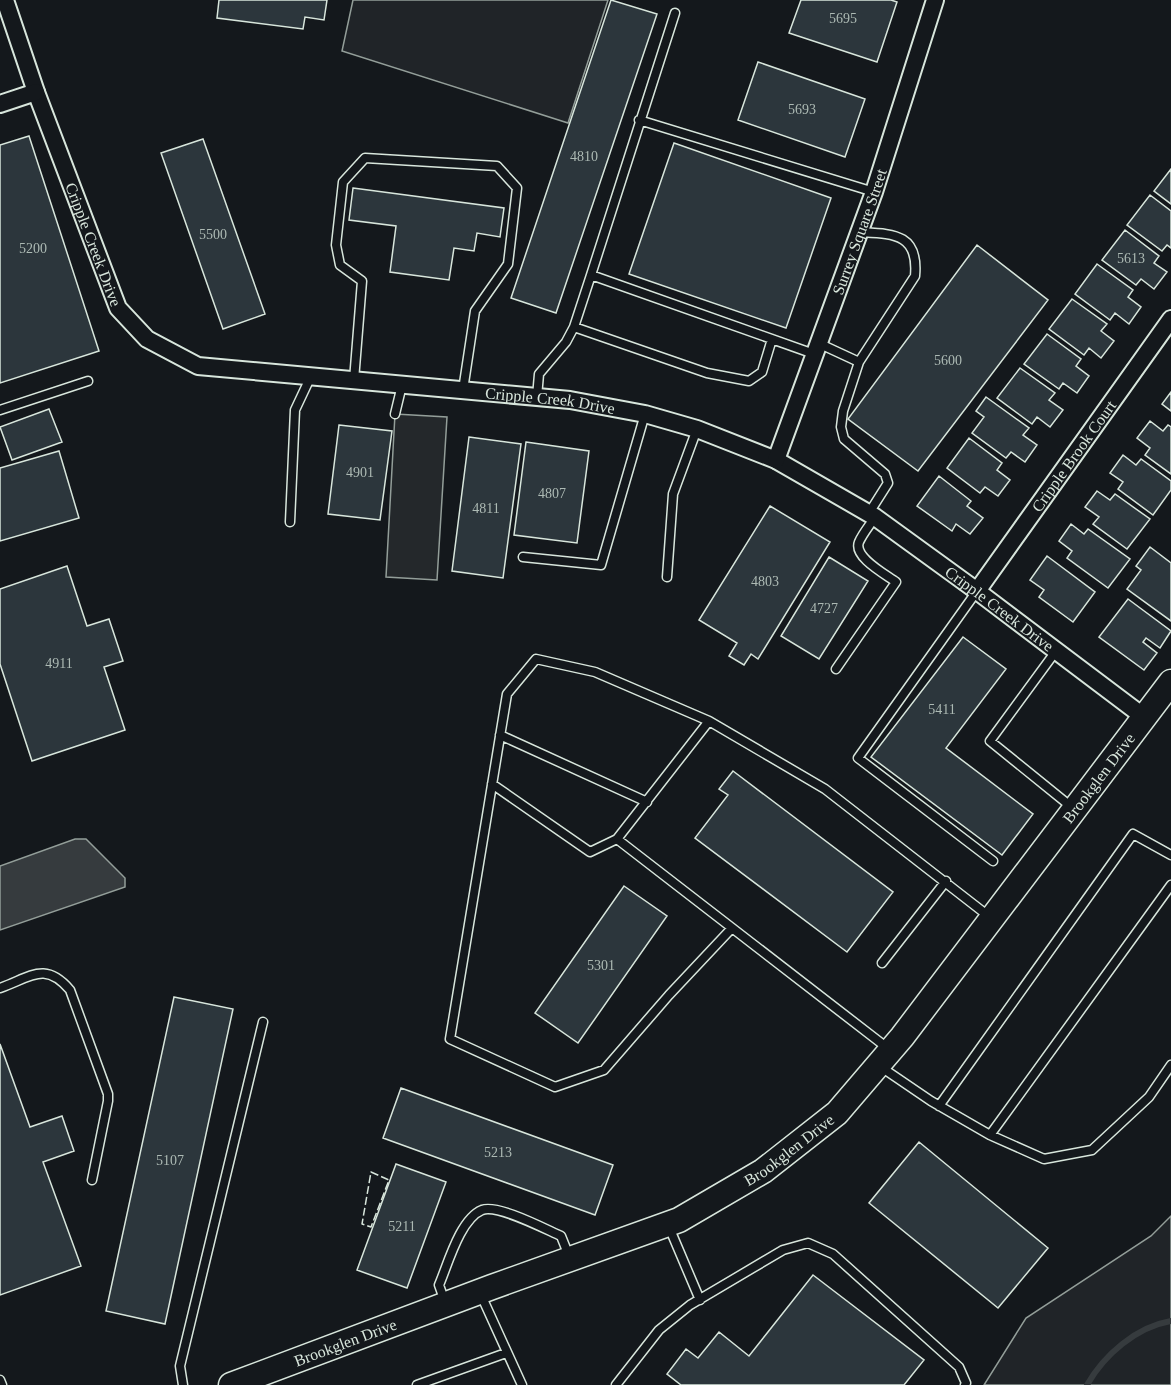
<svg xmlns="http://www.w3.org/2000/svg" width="1171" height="1385" font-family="Georgia,serif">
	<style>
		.green { fill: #202428; stroke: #939e99; stroke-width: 1.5 }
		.parking { fill: #24282b; stroke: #939e99; stroke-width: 1.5 }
		.water { fill: #363b3e; stroke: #939e99; stroke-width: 1.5 }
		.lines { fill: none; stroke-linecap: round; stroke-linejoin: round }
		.stream { stroke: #363b3e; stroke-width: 6 }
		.building { fill: #2c363c; stroke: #d8e6dc; stroke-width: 1.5 }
		.lane-casing { stroke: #d8e6dc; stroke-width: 11 }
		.street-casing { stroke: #d8e6dc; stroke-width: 20 }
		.secondary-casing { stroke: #d8e6dc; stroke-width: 27 }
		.lane { stroke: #14181c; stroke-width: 8 }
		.street { stroke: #14181c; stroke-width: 16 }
		.secondary { stroke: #14181c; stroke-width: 24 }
		.fence { stroke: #d8e6dc; stroke-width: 1.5; stroke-dasharray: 8 3; stroke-linecap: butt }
		.labels { text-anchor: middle; stroke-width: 4.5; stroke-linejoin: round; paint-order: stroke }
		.number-label { font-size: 14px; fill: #adbab4 }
		.street-label { font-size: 16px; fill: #d8e6dc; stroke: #14181c }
	</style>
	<rect width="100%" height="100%" fill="#14181c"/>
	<path class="green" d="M 353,0 L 608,0 L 568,123 L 342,51 Z
		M 1171,1216 L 1171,1385 L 984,1385 L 1026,1318 L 1151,1236 Z"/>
	<path class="parking" d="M 395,414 L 447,417 L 437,580 L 386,577 Z"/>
	<path class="water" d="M 75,839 L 86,839 L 125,878 L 125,887 L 0,930 L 0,866 Z"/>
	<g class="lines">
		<path class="stream" d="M 1087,1385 C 1104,1355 1136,1327 1171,1321"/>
	</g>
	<path class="building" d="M 219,0 L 327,0 L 324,20 L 305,17 L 303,29 L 217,18 Z
		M 611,0 L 657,14 L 556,313 L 511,298 Z
		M 801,0 L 891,0 L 897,2 L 877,62 L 789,33 Z
		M 758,62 L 865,99 L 845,157 L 738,120 Z
		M 29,136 L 99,351 L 0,383 L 0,145 Z
		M 203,139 L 265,314 L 223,329 L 161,153 Z
		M 674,143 L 831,198 L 786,328 L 629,274 Z
		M 1171,169 L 1171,204 L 1154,191 Z
		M 353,188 L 504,208 L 500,237 L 477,233 L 474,251 L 454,248 L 449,280 L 390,272 L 396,226 L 349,220 Z
		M 1150,195 L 1171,211 L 1171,248 L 1167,245 L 1162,251 L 1127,225 Z
		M 1125,230 L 1159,256 L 1154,263 L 1167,272 L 1154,289 L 1141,279 L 1136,285 L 1102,260 Z
		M 977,245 L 1048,300 L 918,471 L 848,419 Z
		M 1097,264 L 1133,290 L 1128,297 L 1141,307 L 1129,324 L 1115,313 L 1110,320 L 1075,294 Z
		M 1072,299 L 1107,324 L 1101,331 L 1114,341 L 1101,358 L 1089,348 L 1084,355 L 1049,329 Z
		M 1047,334 L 1081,359 L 1076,366 L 1089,376 L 1077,393 L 1063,383 L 1059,389 L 1024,364 Z
		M 1020,368 L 1055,393 L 1049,400 L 1063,410 L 1050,427 L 1037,417 L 1032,424 L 997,398 Z
		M 1171,392 L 1171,411 L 1162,404 Z
		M 986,397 L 1029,428 L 1023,435 L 1037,445 L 1025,462 L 1011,452 L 1006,458 L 972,433 L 984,417 L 976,411 Z
		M 49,409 L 62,442 L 12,460 L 0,427 Z
		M 1150,421 L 1163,431 L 1168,425 L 1171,427 L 1171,474 L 1145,455 L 1150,448 L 1137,438 Z
		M 339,425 L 392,431 L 380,520 L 328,514 Z
		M 469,437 L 521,444 L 503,578 L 452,571 Z
		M 969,438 L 1002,463 L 997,470 L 1010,480 L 998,496 L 985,487 L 980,493 L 947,468 Z
		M 526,442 L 589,451 L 577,543 L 514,535 Z
		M 59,451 L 79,518 L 0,541 L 0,468 Z
		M 1123,455 L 1136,465 L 1141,459 L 1171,481 L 1171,490 L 1153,515 L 1118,489 L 1123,482 L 1110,473 Z
		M 939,476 L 971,501 L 967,506 L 983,518 L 970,534 L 956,524 L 952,531 L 917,506 Z
		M 1097,491 L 1110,500 L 1115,494 L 1150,519 L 1127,549 L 1093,524 L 1099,517 L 1085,507 Z
		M 770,506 L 830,542 L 758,659 L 751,654 L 744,665 L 729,656 L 737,643 L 699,620 Z
		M 1071,524 L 1084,534 L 1088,529 L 1130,559 L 1108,588 L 1067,558 L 1072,551 L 1059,541 Z
		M 1150,547 L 1171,563 L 1171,621 L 1127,589 L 1141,570 L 1136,566 Z
		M 1047,556 L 1095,592 L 1073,622 L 1039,597 L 1044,590 L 1030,580 Z
		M 829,557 L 868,581 L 819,659 L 781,636 Z
		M 67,566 L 87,626 L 109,619 L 123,661 L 104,667 L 125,730 L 32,761 L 0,664 L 0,589 Z
		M 1128,599 L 1171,631 L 1160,648 L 1146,638 L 1143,642 L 1157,653 L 1144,670 L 1099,637 Z
		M 963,637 L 1006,669 L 946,748 L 1033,814 L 1002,855 L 871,757 Z
		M 733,771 L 893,892 L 847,952 L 695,838 L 728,795 L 719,789 Z
		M 624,886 L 667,916 L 578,1043 L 535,1013 Z
		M 174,997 L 233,1009 L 165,1324 L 106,1311 Z
		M 0,1044 L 30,1127 L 62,1116 L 74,1151 L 43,1162 L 81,1266 L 0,1295 Z
		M 401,1088 L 613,1165 L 595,1215 L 383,1138 Z
		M 919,1142 L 1048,1248 L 998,1308 L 869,1203 Z
		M 396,1164 L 446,1182 L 407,1288 L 357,1270 Z
		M 813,1275 L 924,1360 L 904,1385 L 681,1385 L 667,1374 L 686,1349 L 698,1358 L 719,1332 L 749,1356 Z"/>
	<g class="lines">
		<defs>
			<path id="lane" d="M 675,13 L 591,275 L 814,354
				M 639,120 L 874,192
				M 859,232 C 893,234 919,233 915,276 L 859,362 L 843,411 L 841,427 L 844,439 L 885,474 L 888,483 L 869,513
				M 574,327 L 707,373 L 749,381 L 762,372 L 772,339
				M 818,343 L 859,362
				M 354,380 L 362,281 L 340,265 L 336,245 L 343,182 L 365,158 L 497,166 L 517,188 L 508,264 L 475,311 L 463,390
				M 537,397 L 539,374 L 566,342 L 574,327 L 591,275
				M 0,410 L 88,381
				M 395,414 L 402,385
				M 290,522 L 295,410 L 311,376
				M 523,557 L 601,565 L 645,414
				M 667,577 L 673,494 L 697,429
				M 977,591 L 858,758 L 993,861
				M 1056,651 L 990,741 L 1074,809
				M 836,669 L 896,582 C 885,574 853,557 859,542 C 863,533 870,525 875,517
				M 709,721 L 595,672 L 536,659 L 507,694 L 450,1039 L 555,1087 L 604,1070 L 669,995 L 732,928
				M 500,735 L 647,802
				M 492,784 L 590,852 L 617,839
				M 882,963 L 946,881
				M 0,988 C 31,977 45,961 70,990 L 108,1094 L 108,1101 L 92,1180
				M 890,1050 L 617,839 L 709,721 L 825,789 L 991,918
				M 881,1067 L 931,1101 L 990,1135 L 1044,1159 L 1092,1150 L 1149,1097 L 1171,1065
				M 939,1106 L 1133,834 L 1171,855
				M 990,1135 L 1171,885
				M 669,1227 L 700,1300
				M 481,1295 L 522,1385
				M 445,1302 L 439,1285 C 448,1264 460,1219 482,1210 C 498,1204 545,1229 561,1236 L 569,1256
				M 0,1380 L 2,1385
				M 183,1385 L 180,1366 L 263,1022
				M 417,1385 L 506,1353
				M 616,1385 L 659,1330 L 690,1305 L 783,1250 L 808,1243 L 833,1254 L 959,1367 L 966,1383 L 965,1385"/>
			<g id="street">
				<path id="s1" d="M 5,0 L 36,92 L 118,308 L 147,339 L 198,366 L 570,400 L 645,414 L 697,429 L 776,460 L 875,517 L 977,591 L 1144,717"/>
				<path d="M 0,104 L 36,92"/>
				<path id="s2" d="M 776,460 L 874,192 L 935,0"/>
				<path id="s3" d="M 977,591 L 1171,319"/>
			</g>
			<g id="secondary">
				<path id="s4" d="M 231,1385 L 492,1287 L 679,1220 L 763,1171 L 837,1113 L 902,1037 L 1171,682"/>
			</g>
		</defs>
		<use href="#lane" class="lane-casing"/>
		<use href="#street" class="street-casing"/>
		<use href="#secondary" class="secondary-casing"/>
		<use href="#lane" class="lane"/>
		<use href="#street" class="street"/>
		<use href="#secondary" class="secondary"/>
		<path class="fence" d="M 371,1172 L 389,1180 L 371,1227 L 362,1224 Z"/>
	</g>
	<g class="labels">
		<g class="number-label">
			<text x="843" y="23">5695</text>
			<text x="802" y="114">5693</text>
			<text x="584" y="161">4810</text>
			<text x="213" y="239">5500</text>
			<text x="33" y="253">5200</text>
			<text x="1131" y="263">5613</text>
			<text x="948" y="365">5600</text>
			<text x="360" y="477">4901</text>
			<text x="552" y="498">4807</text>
			<text x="486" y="513">4811</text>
			<text x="765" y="586">4803</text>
			<text x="824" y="613">4727</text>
			<text x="59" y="668">4911</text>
			<text x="942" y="714">5411</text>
			<text x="601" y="970">5301</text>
			<text x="498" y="1157">5213</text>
			<text x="170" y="1165">5107</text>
			<text x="402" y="1231">5211</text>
		</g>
		<g class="street-label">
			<text dy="6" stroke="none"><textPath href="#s2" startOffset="243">Surrey Square Street</textPath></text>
			<text dy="6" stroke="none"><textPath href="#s1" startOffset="260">Cripple Creek Drive</textPath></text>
			<text dy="6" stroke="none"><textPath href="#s1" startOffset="782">Cripple Creek Drive</textPath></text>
			<text dy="6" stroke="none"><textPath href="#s3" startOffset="166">Cripple Brook Court</textPath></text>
			<text dy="6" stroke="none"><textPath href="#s1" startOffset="1286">Cripple Creek Drive</textPath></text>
			<text dy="6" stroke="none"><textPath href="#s4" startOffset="1094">Brookglen Drive</textPath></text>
			<text dy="6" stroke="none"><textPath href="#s4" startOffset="608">Brookglen Drive</textPath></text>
			<text dy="6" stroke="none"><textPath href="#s4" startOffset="122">Brookglen Drive</textPath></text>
		</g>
	</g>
</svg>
